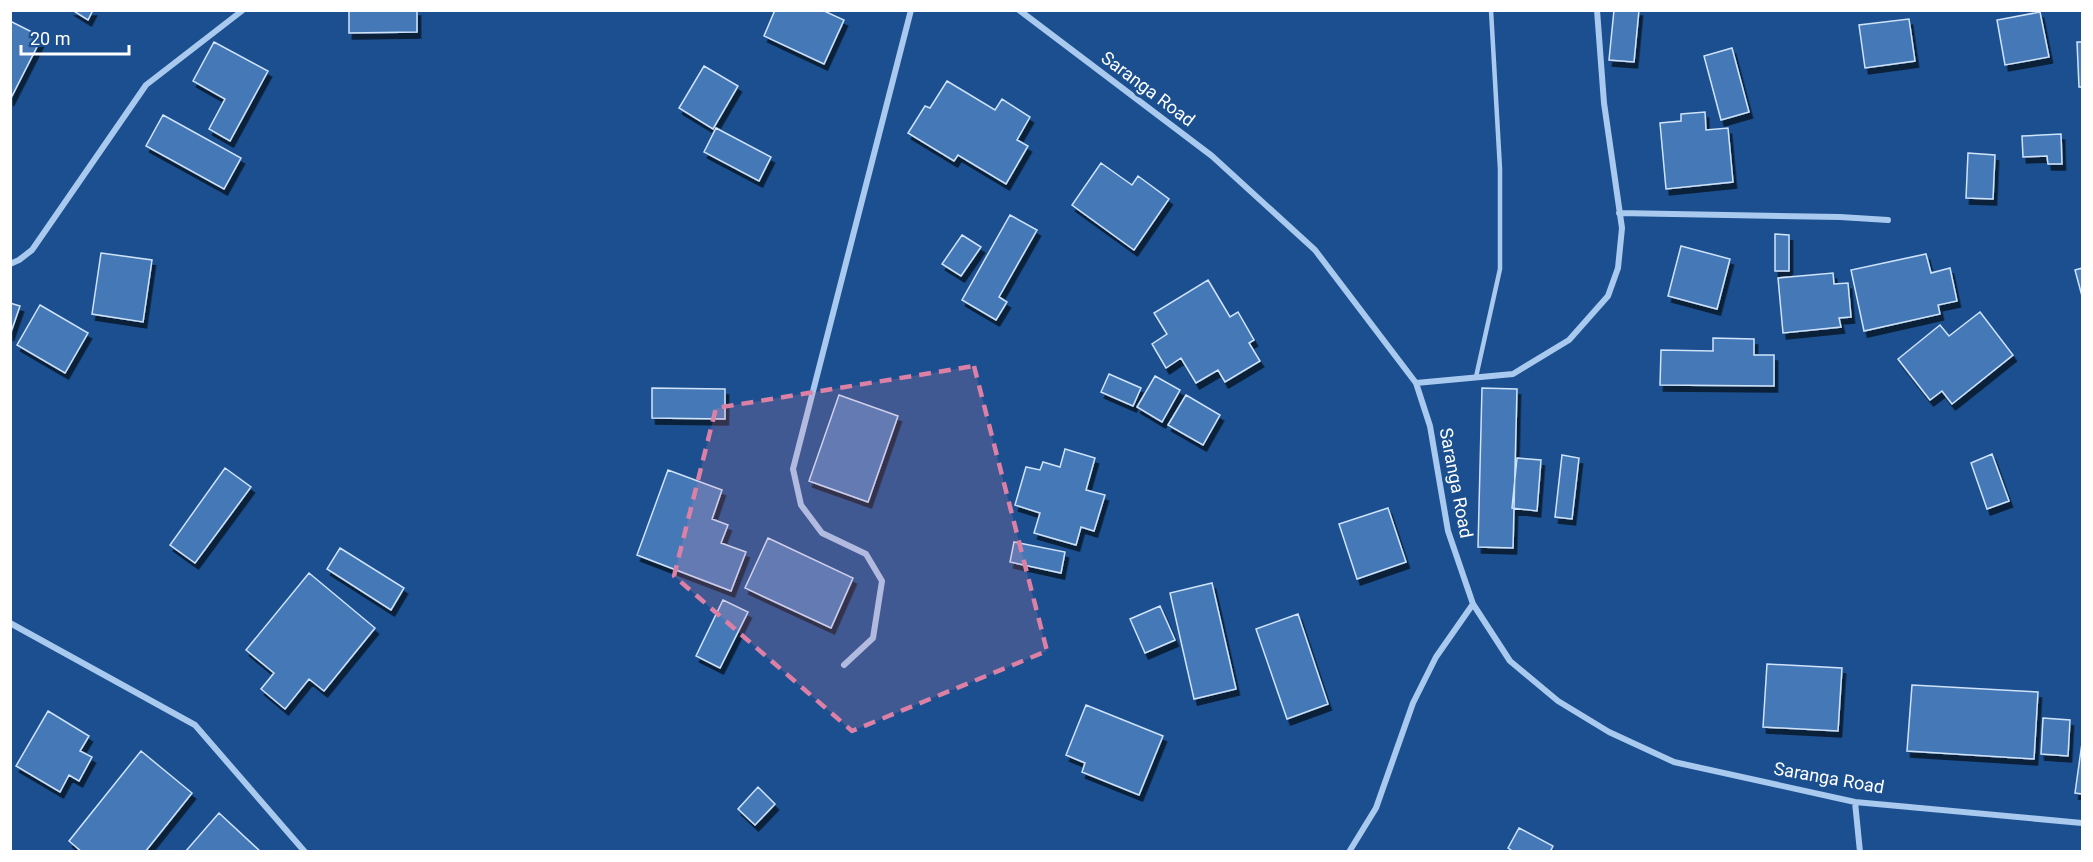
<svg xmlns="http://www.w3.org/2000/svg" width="2093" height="862" font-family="Roboto,sans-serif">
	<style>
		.building { fill: #4478b7; stroke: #cfe3fa; stroke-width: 1.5; filter: url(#shadow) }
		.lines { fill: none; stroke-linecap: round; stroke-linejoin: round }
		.lane { stroke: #a9c9ee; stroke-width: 4.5 }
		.street { stroke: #a9c9ee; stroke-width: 6 }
		.marked { fill: #dd80a5; fill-opacity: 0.2; stroke: #dd80a5; stroke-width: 4.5; stroke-dasharray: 12 8; stroke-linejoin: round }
		.labels { text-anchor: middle; stroke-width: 6; stroke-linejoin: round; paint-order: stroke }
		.street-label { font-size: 18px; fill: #fff; stroke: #1b4f8f }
	</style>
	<defs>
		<filter id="shadow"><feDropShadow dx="3.5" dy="6" stdDeviation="0" flood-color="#0009"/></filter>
	</defs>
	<rect width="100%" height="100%" fill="#1b4f8f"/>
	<path class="building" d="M 72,10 L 93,10 L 88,20 Z
		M 349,10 L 417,10 L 417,32 L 349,33 Z
		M 775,10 L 822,10 L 844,20 L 824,64 L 764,36 Z
		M 1614,10 L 1639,10 L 1634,62 L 1609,60 Z
		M 2040,12 L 2049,57 L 2005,65 L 1997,20 Z
		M 1909,19 L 1915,61 L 1865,68 L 1859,25 Z
		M 10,21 L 42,37 L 10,100 Z
		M 214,42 L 268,71 L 230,141 L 209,129 L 225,99 L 193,81 Z
		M 2077,42 L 2082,42 L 2082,87 L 2079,87 Z
		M 1732,48 L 1749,112 L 1721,120 L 1704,56 Z
		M 704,66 L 738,86 L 713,129 L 679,108 Z
		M 947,81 L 995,110 L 1002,99 L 1030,117 L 1017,140 L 1028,146 L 1006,184 L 958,155 L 954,161 L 908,133 L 925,106 L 930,108 Z
		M 1705,112 L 1706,130 L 1728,128 L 1733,182 L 1666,189 L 1660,123 L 1681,121 L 1681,114 Z
		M 163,115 L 241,158 L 224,189 L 146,146 Z
		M 716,128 L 771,157 L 759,181 L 704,152 Z
		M 2061,134 L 2062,164 L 2048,164 L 2047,156 L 2023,157 L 2022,136 Z
		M 1968,153 L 1995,155 L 1993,199 L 1966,198 Z
		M 1101,163 L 1132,185 L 1138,176 L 1169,199 L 1134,250 L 1072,205 Z
		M 1010,215 L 1037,230 L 999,297 L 1007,302 L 996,320 L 962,300 Z
		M 1775,234 L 1789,235 L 1789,271 L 1775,271 Z
		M 962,235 L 981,247 L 961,276 L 942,264 Z
		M 1681,246 L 1730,259 L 1717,309 L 1668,296 Z
		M 101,253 L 152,260 L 143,322 L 92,314 Z
		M 1926,254 L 1931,273 L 1950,268 L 1957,301 L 1938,305 L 1940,314 L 1864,331 L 1851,270 Z
		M 2082,268 L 2082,296 L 2075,270 Z
		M 1833,273 L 1834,284 L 1848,283 L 1851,317 L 1839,318 L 1841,327 L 1783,333 L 1778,278 Z
		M 1208,280 L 1230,317 L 1238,312 L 1254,340 L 1249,343 L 1260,361 L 1225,382 L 1218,370 L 1196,383 L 1181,358 L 1166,368 L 1152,344 L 1167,334 L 1154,313 Z
		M 10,303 L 20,306 L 10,335 Z
		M 40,305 L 88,333 L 65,373 L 17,345 Z
		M 1980,312 L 2013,355 L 1952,404 L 1942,391 L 1930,400 L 1898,359 L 1940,325 L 1949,336 Z
		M 1713,338 L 1754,339 L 1754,355 L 1774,355 L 1774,386 L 1660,385 L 1661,350 L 1713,351 Z
		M 1109,374 L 1141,388 L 1133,406 L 1101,392 Z
		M 1155,376 L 1180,390 L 1162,422 L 1137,407 Z
		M 652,388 L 725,389 L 725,419 L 652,418 Z
		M 1482,388 L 1517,389 L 1513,548 L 1478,547 Z
		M 839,395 L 898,416 L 868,502 L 809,481 Z
		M 1186,395 L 1220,415 L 1203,445 L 1168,425 Z
		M 1065,449 L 1095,458 L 1086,490 L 1105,495 L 1094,531 L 1081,527 L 1076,545 L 1034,533 L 1040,513 L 1015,505 L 1026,467 L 1040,470 L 1043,462 L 1060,467 Z
		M 1992,454 L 2009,501 L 1987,509 L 1971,463 Z
		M 1562,455 L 1579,458 L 1572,519 L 1555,517 Z
		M 1517,458 L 1541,460 L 1537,511 L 1512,508 Z
		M 225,468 L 251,487 L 195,563 L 170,545 Z
		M 668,470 L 722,490 L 712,519 L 728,525 L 721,543 L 746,552 L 731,591 L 637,555 Z
		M 1388,508 L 1406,562 L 1357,579 L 1339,524 Z
		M 768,538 L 853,578 L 831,628 L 745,588 Z
		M 1014,542 L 1065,552 L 1061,573 L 1010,562 Z
		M 340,548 L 404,588 L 391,610 L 327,569 Z
		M 309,573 L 375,628 L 324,691 L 309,679 L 285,709 L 261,689 L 274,673 L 246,650 Z
		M 1212,583 L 1236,689 L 1194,699 L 1170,593 Z
		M 723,600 L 748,612 L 720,668 L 696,656 Z
		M 1160,606 L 1175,640 L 1145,653 L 1130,619 Z
		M 1298,614 L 1328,704 L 1287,719 L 1256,629 Z
		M 1767,664 L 1842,668 L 1838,731 L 1763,727 Z
		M 1912,685 L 2038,692 L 2034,759 L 1907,751 Z
		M 1086,705 L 1163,736 L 1139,795 L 1082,772 L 1085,763 L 1066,755 Z
		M 48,711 L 89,736 L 80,751 L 92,757 L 79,781 L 69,775 L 60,792 L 16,766 Z
		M 2043,718 L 2070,720 L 2068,756 L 2041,754 Z
		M 2082,743 L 2082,794 L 2075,793 Z
		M 141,751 L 192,793 L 145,852 L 82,852 L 69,841 Z
		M 758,787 L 775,804 L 755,825 L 738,809 Z
		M 219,813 L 261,852 L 185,852 Z
		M 1519,828 L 1553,846 L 1550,852 L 1514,852 L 1508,848 Z"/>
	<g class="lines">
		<path class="lane" d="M 1476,377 L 1500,269 L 1500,169 L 1491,10"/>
		<path class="street" d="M 1019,10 L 1212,156 L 1315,250 L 1416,383 L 1430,426 L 1448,531 L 1473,604 L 1510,661 L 1558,701 L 1609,732 L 1674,762 L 1855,802 L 2082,823
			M 1619,213 L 1840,217 L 1888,220
			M 10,264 L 19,260 L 32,250 L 146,85 L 243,10
			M 1416,383 L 1513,374 L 1569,340 L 1608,296 L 1618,268 L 1622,228 L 1604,103 L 1597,10
			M 10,623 L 195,725 L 305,852
			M 844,665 L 873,638 L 882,581 L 866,554 L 822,533 L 801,505 L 793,469 L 911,10
			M 1855,802 L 1860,852
			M 1349,852 L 1376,808 L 1413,703 L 1436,657 L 1473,604"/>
	</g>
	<path class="marked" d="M 974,366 L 1047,651 L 852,731 L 674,576 L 716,408 Z"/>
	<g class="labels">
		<g class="street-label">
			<text transform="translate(1148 89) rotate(37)" y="6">Saranga Road</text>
			<text transform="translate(1456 483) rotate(79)" y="6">Saranga Road</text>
			<text transform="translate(1829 778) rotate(10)" y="6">Saranga Road</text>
		</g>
	</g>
	<rect width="2093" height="862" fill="none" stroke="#ffffff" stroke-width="24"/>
	<path d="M21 45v9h108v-9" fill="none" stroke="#ffffff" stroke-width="3"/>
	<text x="30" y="45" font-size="18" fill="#ffffff" stroke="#1b4f8f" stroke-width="4.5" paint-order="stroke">20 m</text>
</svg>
